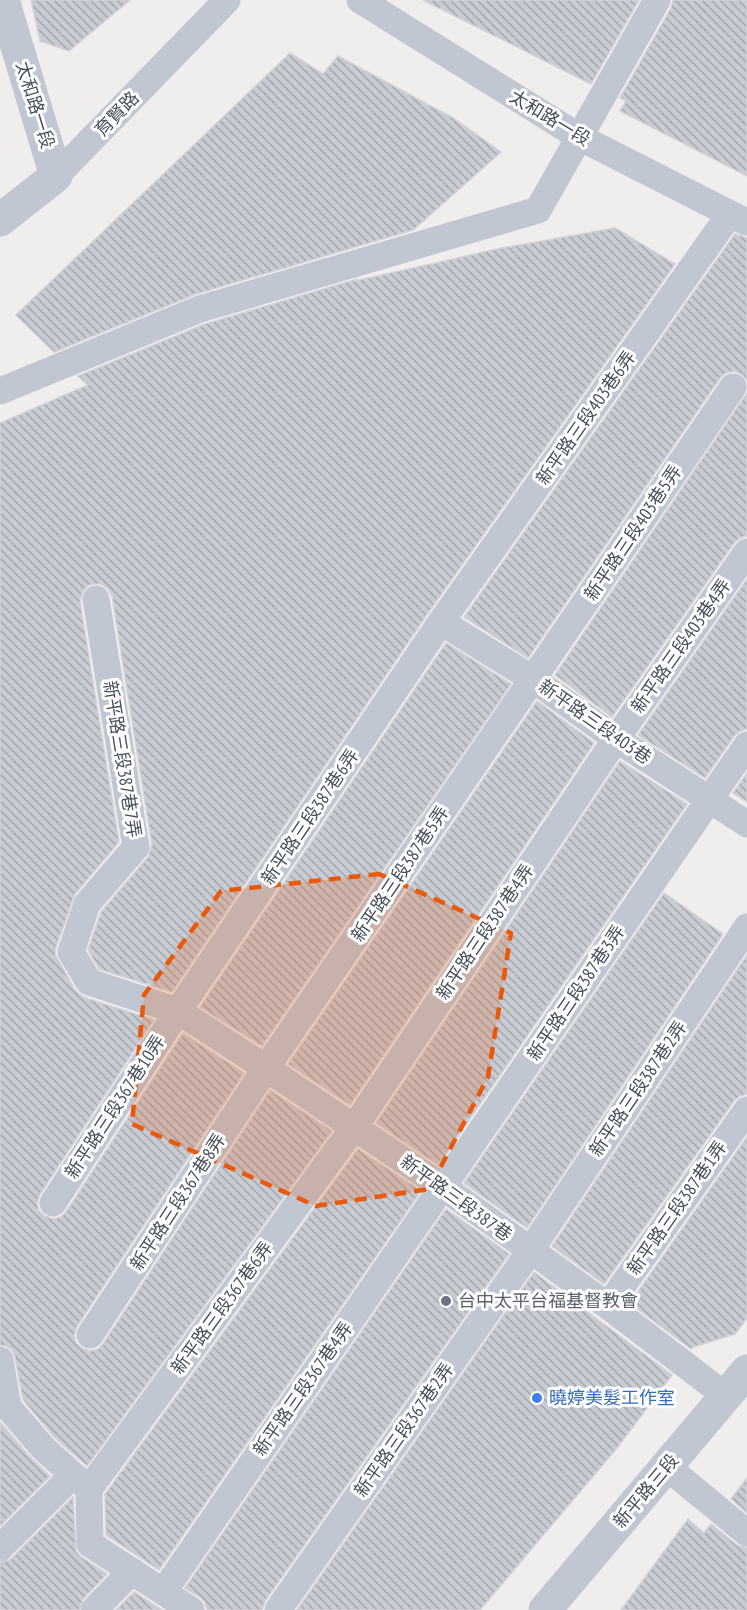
<svg xmlns="http://www.w3.org/2000/svg" width="747" height="1610" font-family="'PT Sans Narrow','Noto Sans TC',sans-serif">
	<style>
		.building { fill: url(#building-back-hatch); stroke: #d1d2d9; stroke-width: 1.5 }
		.lines { fill: none; stroke-linecap: round; stroke-linejoin: round }
		.service { stroke: #c0c7d3; stroke-width: 27 }
		.minor { stroke: #c0c7d3; stroke-width: 33 }
		.marked { fill: #e8590c; fill-opacity: 0.2; stroke: #e8590c; stroke-width: 4.5; stroke-dasharray: 12 8; stroke-linejoin: round }
		.worship-dot { fill: #6b7280; stroke: #fff; stroke-width: 2 }
		.shop-dot { fill: #3f7fe0; stroke: #fff; stroke-width: 2 }
		.labels { text-anchor: middle; stroke-width: 6; stroke-linejoin: round; paint-order: stroke }
		.street-label { font-size: 18px; fill: #454e5b; stroke: #fff }
		.worship-label { font-size: 18px; fill: #5b616d; stroke: #fff; text-anchor: start }
		.shop-label { font-size: 18px; fill: #366cbe; stroke: #fff; text-anchor: start }
	</style>
	<defs>
		<pattern id="building-back-hatch" width="6" height="6" patternUnits="userSpaceOnUse" patternTransform="scale(1.5)"><rect width="6" height="6" fill="#c9cbd3"/><path d="M-1 5l2 2M0 0l6 6M5-1l2 2" fill="none" stroke="#a5a7ae"/></pattern>
	</defs>
	<rect width="100%" height="100%" fill="#f0eded"/>
	<path class="building" d="M 31,0 L 130,0 L 69,51 L 40,41 Z
		M 423,0 L 639,0 L 591,84 Z
		M 673,0 L 747,0 L 747,176 L 620,111 L 626,101 L 620,98 L 671,8 Z
		M 290,53 L 323,74 L 338,56 L 453,118 L 501,152 L 413,230 L 196,294 L 54,352 L 16,315 Z
		M 615,228 L 675,264 L 428,613 L 172,992 L 99,969 L 88,950 L 101,912 L 148,857 L 152,845 L 112,596 L 108,589 L 101,584 L 93,584 L 87,586 L 82,593 L 80,602 L 119,842 L 75,894 L 56,947 L 55,954 L 75,990 L 83,997 L 154,1020 L 40,1194 L 37,1203 L 39,1211 L 45,1216 L 53,1219 L 61,1217 L 66,1212 L 183,1033 L 244,1073 L 77,1326 L 74,1335 L 76,1343 L 82,1348 L 90,1351 L 98,1349 L 103,1344 L 270,1090 L 332,1131 L 87,1466 L 55,1438 L 23,1400 L 15,1357 L 12,1350 L 6,1346 L 0,1345 L 0,423 L 88,385 L 78,376 L 205,324 L 357,279 L 355,281 L 502,248 Z
		M 735,234 L 747,238 L 747,380 L 741,374 L 734,371 L 726,373 L 720,378 L 528,658 L 464,617 Z
		M 747,393 L 747,536 L 740,538 L 734,543 L 612,717 L 555,675 Z
		M 747,579 L 747,729 L 740,731 L 734,736 L 705,778 L 638,735 Z
		M 446,643 L 511,684 L 262,1046 L 200,1007 Z
		M 537,701 L 594,743 L 350,1105 L 288,1064 Z
		M 620,761 L 687,804 L 438,1165 L 376,1123 Z
		M 747,773 L 747,802 L 733,793 Z
		M 664,893 L 723,934 L 527,1228 L 464,1183 Z
		M 747,955 L 747,1094 L 740,1096 L 734,1101 L 604,1284 L 552,1246 Z
		M 747,1137 L 747,1318 L 735,1334 L 693,1347 L 691,1349 L 630,1303 Z
		M 358,1149 L 421,1191 L 159,1570 L 106,1535 L 105,1494 Z
		M 446,1209 L 509,1254 L 265,1601 L 262,1610 L 207,1610 L 205,1602 L 200,1597 L 185,1588 Z
		M 534,1272 L 672,1375 L 617,1448 L 480,1610 L 297,1610 Z
		M 0,1422 L 32,1459 L 50,1476 L 0,1526 Z
		M 747,1478 L 747,1513 L 731,1499 Z
		M 73,1497 L 76,1551 L 81,1557 L 107,1574 L 83,1599 L 79,1610 L 0,1610 L 0,1563 L 11,1559 Z
		M 688,1519 L 704,1533 L 711,1524 L 737,1545 L 747,1548 L 747,1610 L 621,1610 Z
		M 134,1592 L 162,1610 L 116,1610 Z"/>
	<g class="lines">
		<path class="service" d="M 360,0 L 581,138 L 746,222
			M 56,176 L 227,0
			M 0,391 L 200,309 L 538,210 L 657,0
			M 96,599 L 136,847 L 87,904 L 71,952 L 89,982 L 178,1011 L 266,1068 L 443,1187 L 608,1306 L 726,1396
			M 441,622 L 533,679 L 616,739 L 747,824
			M 53,1203 L 178,1011 L 441,622 L 730,214
			M 608,1306 L 747,1110
			M 90,1335 L 266,1068 L 733,387
			M 0,1360 L 8,1407 L 44,1449 L 89,1489 L 90,1544 L 191,1610
			M 667,1467 L 747,1533
			M 89,1489 L 355,1126 L 616,739 L 747,552
			M 0,1548 L 73,1475
			M 164,1591 L 747,745
			M 94,1610 L 132,1571
			M 278,1610 L 530,1251 L 747,927"/>
		<path class="minor" d="M 0,220 L 56,176 L 3,0
			M 545,1610 L 747,1371"/>
	</g>
	<path class="marked" d="M 379,874 L 511,933 L 488,1077 L 429,1189 L 316,1206 L 132,1124 L 144,995 L 221,891 Z"/>
	<circle class="worship-dot" cx="446" cy="1301" r="6"/>
	<circle class="shop-dot" cx="537" cy="1398" r="6"/>
	<g class="labels">
		<g class="street-label">
			<text transform="translate(35 105) rotate(73)" y="6">太和路一段</text>
			<text transform="translate(117 114) rotate(-46)" y="6">育賢路</text>
			<text transform="translate(550 118) rotate(31)" y="6">太和路一段</text>
			<text transform="translate(586 418) rotate(-55)" y="6">新平路三段403巷6弄</text>
			<text transform="translate(633 533) rotate(-56)" y="6">新平路三段403巷5弄</text>
			<text transform="translate(681 646) rotate(-55)" y="6">新平路三段403巷4弄</text>
			<text transform="translate(595 722) rotate(35)" y="6">新平路三段403巷</text>
			<text transform="translate(122 759) rotate(81)" y="6">新平路三段387巷7弄</text>
			<text transform="translate(310 817) rotate(-56)" y="6">新平路三段387巷6弄</text>
			<text transform="translate(400 874) rotate(-56)" y="6">新平路三段387巷5弄</text>
			<text transform="translate(485 932) rotate(-56)" y="6">新平路三段387巷4弄</text>
			<text transform="translate(576 993) rotate(-56)" y="6">新平路三段387巷3弄</text>
			<text transform="translate(638 1089) rotate(-56)" y="6">新平路三段387巷2弄</text>
			<text transform="translate(115 1107) rotate(-57)" y="6">新平路三段367巷10弄</text>
			<text transform="translate(456 1198) rotate(36)" y="6">新平路三段387巷</text>
			<text transform="translate(178 1202) rotate(-57)" y="6">新平路三段367巷8弄</text>
			<text transform="translate(677 1208) rotate(-55)" y="6">新平路三段387巷1弄</text>
			<text transform="translate(222 1308) rotate(-54)" y="6">新平路三段367巷6弄</text>
			<text transform="translate(303 1389) rotate(-55)" y="6">新平路三段367巷4弄</text>
			<text transform="translate(404 1430) rotate(-55)" y="6">新平路三段367巷2弄</text>
			<text transform="translate(646 1491) rotate(-50)" y="6">新平路三段</text>
		</g>
		<g class="worship-label">
			<text x="458" y="1307">台中太平台福基督教會</text>
		</g>
		<g class="shop-label">
			<text x="549" y="1404">曉婷美髮工作室</text>
		</g>
	</g>
</svg>
